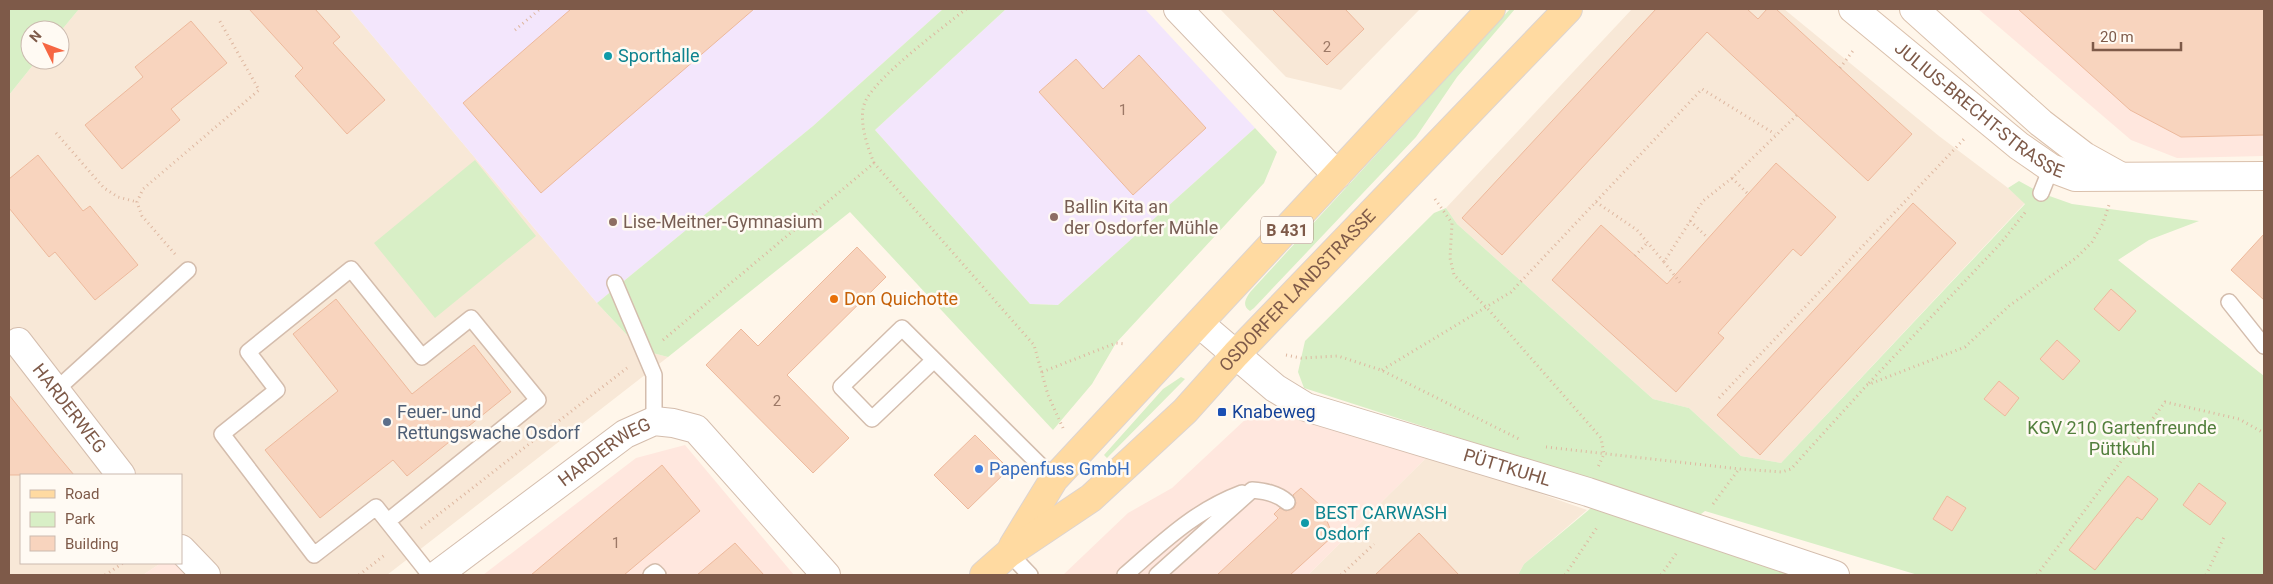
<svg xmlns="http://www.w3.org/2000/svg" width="2273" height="584" font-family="Roboto,sans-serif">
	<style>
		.residential { fill: #f8e8d7 }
		.commercial { fill: #ffe7de }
		.education { fill: #f3e6fc }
		.green { fill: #d8efc6 }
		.building { fill: #f8d4be; stroke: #edb99c }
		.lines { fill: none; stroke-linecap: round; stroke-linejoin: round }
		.lane-casing { stroke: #d4bdad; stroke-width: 18 }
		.street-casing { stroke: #d4bdad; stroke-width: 30 }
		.secondary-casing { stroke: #dac0ac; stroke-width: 30 }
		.primary-casing { stroke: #ddd4d0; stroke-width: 30 }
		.path { stroke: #deb7a0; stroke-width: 3; stroke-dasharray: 1 4; stroke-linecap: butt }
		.lane { stroke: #fff; stroke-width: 15 }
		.street { stroke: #fff; stroke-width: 28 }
		.secondary { stroke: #fff; stroke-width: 28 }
		.primary { stroke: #ffdaa1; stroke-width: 28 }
		.culture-dot { fill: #0f9aa8; stroke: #fffaf3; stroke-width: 2 }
		.education-dot { fill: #8d6e63; stroke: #fffaf3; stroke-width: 2 }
		.food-dot { fill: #e8710a; stroke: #fffaf3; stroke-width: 2 }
		.transit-dot { fill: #1a4fb4; stroke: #fffaf3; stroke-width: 2 }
		.service-dot { fill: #5c6f8a; stroke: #fffaf3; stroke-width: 2 }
		.shop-dot { fill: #3f7fe0; stroke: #fffaf3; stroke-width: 2 }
		.labels { text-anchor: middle; stroke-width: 5; stroke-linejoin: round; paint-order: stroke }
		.number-label { font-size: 15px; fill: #9c7866 }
		.shield { fill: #fffaf3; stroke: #a58a7c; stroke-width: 1 }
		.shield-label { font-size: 16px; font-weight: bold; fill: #7e5a49 }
		.culture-label { font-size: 18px; fill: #0d838f; stroke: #fffaf3; text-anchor: start }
		.street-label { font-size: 18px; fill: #7e5a49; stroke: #fffaf3 }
		.education-label { font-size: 18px; fill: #785e54; stroke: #fffaf3; text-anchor: start }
		.food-label { font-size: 18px; fill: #c56008; stroke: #fffaf3; text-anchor: start }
		.service-label { font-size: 18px; fill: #4e5e75; stroke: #fffaf3; text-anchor: start }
		.transit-label { font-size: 18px; fill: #164399; stroke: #fffaf3; text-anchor: start }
		.park-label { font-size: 18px; fill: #527f3c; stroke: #fffaf3 }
		.shop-label { font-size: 18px; fill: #366cbe; stroke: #fffaf3; text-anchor: start }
	</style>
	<rect width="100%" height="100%" fill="#fff6ea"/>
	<path class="residential" d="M 79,9 L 350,9 L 597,303 L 641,350 L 668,357 L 387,575 L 188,575 L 181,563 L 181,475 L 21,475 L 21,563 L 161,563 L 143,575 L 9,575 L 9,95 L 37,60 L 60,60 L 60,32 Z
		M 1220,9 L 1420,9 L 1341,90 L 1286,77 Z
		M 1632,9 L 1784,9 L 1939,136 L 2008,188 L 2025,203 L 1781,463 L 1741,456 L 1689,408 L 1653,399 L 1457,224 L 1446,208 Z
		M 1429,455 L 1587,510 L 1524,564 L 1518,575 L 1308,575 Z"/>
	<path class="commercial" d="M 1978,9 L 2264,9 L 2264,156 L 2177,158 L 2131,140 Z
		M 1287,410 L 1429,455 L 1308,575 L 1063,575 L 1128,513 L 1172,488 L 1248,417 Z
		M 685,445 L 794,575 L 483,575 L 636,458 Z
		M 161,563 L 178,563 L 188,575 L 143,575 Z"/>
	<path class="education" d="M 350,9 L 943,9 L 813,126 L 597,303 Z
		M 1006,9 L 1145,9 L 1255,128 L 1058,305 L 1030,304 L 875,130 Z"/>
	<path class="green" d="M 9,9 L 79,9 L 60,32 L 60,30 L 30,30 L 30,60 L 37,60 L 9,95 Z
		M 943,9 L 1006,9 L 875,130 L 1030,304 L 1058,305 L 1255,128 L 1277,152 L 1264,183 L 1116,343 L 1092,384 L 1053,430 L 850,212 L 668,357 L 641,350 L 597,303 L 813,126 Z
		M 1510,9 L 1515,9 L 1457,77 L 1416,137 L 1254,308 L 1250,311 C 1241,306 1246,297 1252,290 Z
		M 475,160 L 536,236 L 435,318 L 374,243 Z
		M 2019,181 L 2041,193 L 2072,204 L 2199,221 L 2149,240 L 2118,260 L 2264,376 L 2264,575 L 1918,575 L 1705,511 L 1685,526 L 1833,575 L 1518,575 L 1524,564 L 1615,488 L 1304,388 L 1298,372 L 1305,341 L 1434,213 L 1446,208 L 1457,224 L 1653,399 L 1689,408 L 1741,456 L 1781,463 L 2025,204 L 2008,188 Z
		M 1181,377 L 1185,379 L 1107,458 L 1104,455 L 1163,389 Z"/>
	<path class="building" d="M 249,9 L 315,9 L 340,37 L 333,43 L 385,100 L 347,134 L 295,76 L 303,68 Z
		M 571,9 L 754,9 L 541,193 L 463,103 Z
		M 1272,9 L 1345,9 L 1364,29 L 1327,65 Z
		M 1656,9 L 1747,9 L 1758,19 L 1767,9 L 1776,9 L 1912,134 L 1868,181 L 1707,32 L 1502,255 L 1462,218 Z
		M 2018,9 L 2264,9 L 2264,135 L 2181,137 L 2130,110 Z
		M 191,21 L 227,63 L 171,109 L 180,120 L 122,169 L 85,125 L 143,77 L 135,67 Z
		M 1139,55 L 1206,128 L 1133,195 L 1039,92 L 1076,59 L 1103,89 Z
		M 38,155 L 83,211 L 90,206 L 138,265 L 95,300 L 55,252 L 49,257 L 9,208 L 9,179 Z
		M 1776,163 L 1836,217 L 1801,256 L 1793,249 L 1718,333 L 1724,338 L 1676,392 L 1552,280 L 1601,225 L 1667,284 Z
		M 1913,203 L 1956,243 L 1760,455 L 1717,415 Z
		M 2264,234 L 2264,300 L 2231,270 Z
		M 857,247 L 886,277 L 787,375 L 849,438 L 813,473 L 706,365 L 741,329 L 758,346 Z
		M 2111,289 L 2136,311 L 2119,331 L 2094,309 Z
		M 336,299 L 412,394 L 474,345 L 511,392 L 407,476 L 393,460 L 320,518 L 265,450 L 338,391 L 293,334 Z
		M 2057,340 L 2080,361 L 2063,380 L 2040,359 Z
		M 1999,381 L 2019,398 L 2005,416 L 1984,399 Z
		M 9,395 L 54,451 L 74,475 L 9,475 Z
		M 975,435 L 1009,469 L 968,509 L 934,475 Z
		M 662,465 L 700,511 L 624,575 L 531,575 Z
		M 2128,476 L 2158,499 L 2142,520 L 2137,517 L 2095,570 L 2069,550 Z
		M 2199,483 L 2226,503 L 2210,525 L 2183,505 Z
		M 1301,488 L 1321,506 L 1333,536 L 1290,575 L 1217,575 L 1278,518 L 1274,514 L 1280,508 L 1286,511 L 1294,508 L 1296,503 L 1293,495 Z
		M 1947,496 L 1966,508 L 1952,531 L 1933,519 Z
		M 1419,533 L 1459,575 L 1375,575 Z
		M 735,543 L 764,575 L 697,575 Z"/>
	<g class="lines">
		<defs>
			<path id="lane" d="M 2041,193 L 2051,168
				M 615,283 L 654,375 L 654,421
				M 2229,302 L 2264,346
				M 934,360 L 872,419 L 841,387 L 902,328 L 1054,479
				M 56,390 L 188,270
				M 388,521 L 538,400 L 471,318 L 422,357 L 351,269 L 248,352 L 277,390 L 222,434 L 314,555 L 376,507 L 430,575
				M 1009,553 L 1030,575
				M 651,575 L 655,572 L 658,575
				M 1125,575 C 1163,542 1194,511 1242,493
				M 1157,575 L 1252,490 C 1264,491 1277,493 1287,502"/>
			<g id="street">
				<path d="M 1178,9 L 1337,175"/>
				<path id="s1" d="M 1200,324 L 1275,388 L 1306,407 L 1588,492 L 1835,575"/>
				<path id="s2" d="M 18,342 L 121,475"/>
				<path d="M 181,549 L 206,575"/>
				<path id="s3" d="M 437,575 L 625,434 L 654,421 L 673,423 L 696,429 L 826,575"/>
			</g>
			<g id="secondary">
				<path id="s4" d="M 1853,9 L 2019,146 L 2051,168 L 2075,177 L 2264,176"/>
				<path d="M 1914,9 L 2041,123 L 2084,156 L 2120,176"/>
			</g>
			<g id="primary">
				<path d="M 1013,546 L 1054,479 L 1491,9"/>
				<path id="s5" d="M 984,575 L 1009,553 L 1091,498 L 1185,411 L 1236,354 L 1568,9"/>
			</g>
		</defs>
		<use href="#lane" class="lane-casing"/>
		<use href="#street" class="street-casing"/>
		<use href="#secondary" class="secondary-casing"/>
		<use href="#primary" class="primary-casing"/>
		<path class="path" d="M 515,30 L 540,9
			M 1840,68 L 1855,48
			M 56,133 L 104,188 L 118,197 L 137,202
			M 874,163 C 867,146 857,117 866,100 C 881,73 940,30 966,9
			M 1732,178 L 1748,194
			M 1435,199 L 1452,223 L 1450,258 L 1454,275 L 1487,308 L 1601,438 L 1604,454 L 1598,467
			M 1596,202 L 1637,230 L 1664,262 L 1703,201 L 1732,178 L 1797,115
			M 1690,221 L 1708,238
			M 175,254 L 142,216 L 137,202 L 143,189 L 259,90 L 218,18
			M 1635,256 L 1647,243
			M 1664,262 L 1682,285
			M 663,340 L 874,163 L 1034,345 L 1048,395 L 1063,428
			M 1286,355 L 1301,358 L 1338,356 L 1381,370 L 1519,439
			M 1382,370 L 1511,292 L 1702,89 L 1775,134
			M 1042,372 L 1116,343 L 1126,344
			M 1869,383 L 2001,243 L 2027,210
			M 1719,398 L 1965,138
			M 1546,447 L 1740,469 L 1782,472 L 1791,469 L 1867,385 L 1965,347 L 2009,306 L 2076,258 L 2092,242 L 2103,223 L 2109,205
			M 1713,504 L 1739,469
			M 421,528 L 627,368
			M 105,575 L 123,563
			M 359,575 L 386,554
			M 1341,575 L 1374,544
			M 1565,575 L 1598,526
			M 1661,575 L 1678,551
			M 2037,575 L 2165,402 L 2239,419 L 2264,433
			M 2206,575 L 2225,535"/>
		<use href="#lane" class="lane"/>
		<use href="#street" class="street"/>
		<use href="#secondary" class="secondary"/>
		<use href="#primary" class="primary"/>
	</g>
	<g class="culture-dot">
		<circle cx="608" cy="56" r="5"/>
		<circle cx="1305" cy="523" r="5"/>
	</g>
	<g class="education-dot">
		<circle cx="1054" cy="217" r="5"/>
		<circle cx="613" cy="222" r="5"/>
	</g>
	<circle class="food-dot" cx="834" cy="299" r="5"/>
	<rect class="transit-dot" x="1217" y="407" width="10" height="10" rx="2.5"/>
	<circle class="service-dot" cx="387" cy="422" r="5"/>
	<circle class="shop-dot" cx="979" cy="469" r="5"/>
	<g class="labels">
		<g class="number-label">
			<text x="1327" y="52">2</text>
			<text x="1123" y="115">1</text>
			<text x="777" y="406">2</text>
			<text x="616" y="548">1</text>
		</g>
		<rect class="shield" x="1261" y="216.5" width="52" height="27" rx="4"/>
		<g class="shield-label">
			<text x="1287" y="236">B 431</text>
		</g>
		<g class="culture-label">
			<text x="618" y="62">Sporthalle</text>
			<text x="1315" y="519">BEST CARWASH<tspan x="1315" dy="21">Osdorf</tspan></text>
		</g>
		<g class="street-label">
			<text dy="6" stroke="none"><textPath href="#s4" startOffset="162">JULIUS-BRECHT-STRASSE</textPath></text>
			<text dy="6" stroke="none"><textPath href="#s5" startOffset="425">OSDORFER LANDSTRASSE</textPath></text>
			<text dy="6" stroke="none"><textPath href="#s2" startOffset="84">HARDERWEG</textPath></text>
			<text dy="6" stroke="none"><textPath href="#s3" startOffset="208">HARDERWEG</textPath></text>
			<text dy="6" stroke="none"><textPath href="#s1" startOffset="345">PÜTTKUHL</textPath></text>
		</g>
		<g class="education-label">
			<text x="1064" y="213">Ballin Kita an<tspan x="1064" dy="21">der Osdorfer Mühle</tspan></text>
			<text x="623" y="228">Lise-Meitner-Gymnasium</text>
		</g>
		<g class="food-label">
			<text x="844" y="305">Don Quichotte</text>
		</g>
		<g class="service-label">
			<text x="397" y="418">Feuer- und<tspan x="397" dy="21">Rettungswache Osdorf</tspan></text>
		</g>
		<g class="transit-label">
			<text x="1232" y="418">Knabeweg</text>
		</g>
		<g class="park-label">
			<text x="2122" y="434">KGV 210 Gartenfreunde<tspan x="2122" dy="21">Püttkuhl</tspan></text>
		</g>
		<g class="shop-label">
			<text x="989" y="475">Papenfuss GmbH</text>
		</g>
	</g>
	<rect width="2273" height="584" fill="none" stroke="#7e5a49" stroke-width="20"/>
	<rect x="20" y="474" width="162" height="90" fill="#fffaf3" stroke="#cbbaaf"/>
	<rect x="30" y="490" width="25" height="8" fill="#ffdaa1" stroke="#cbbaaf"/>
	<text x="65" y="499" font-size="15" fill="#7e5a49">Road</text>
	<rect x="30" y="512" width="25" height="15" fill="#d8efc6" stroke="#cbbaaf"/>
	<text x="65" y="524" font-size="15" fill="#7e5a49">Park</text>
	<rect x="30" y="536" width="25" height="15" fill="#f8d4be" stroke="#cbbaaf"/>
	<text x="65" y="549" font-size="15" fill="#7e5a49">Building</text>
	<g transform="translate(45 45) rotate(312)"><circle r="24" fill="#fffaf3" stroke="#cbbaaf"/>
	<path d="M0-4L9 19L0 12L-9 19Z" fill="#f66642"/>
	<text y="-8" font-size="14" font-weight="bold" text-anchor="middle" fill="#7e5a49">N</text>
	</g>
	<path d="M2093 42v8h88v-8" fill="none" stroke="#7e5a49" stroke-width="2.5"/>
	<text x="2100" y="42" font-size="15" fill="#7e5a49" stroke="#fffaf3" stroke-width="4" paint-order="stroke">20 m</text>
</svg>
